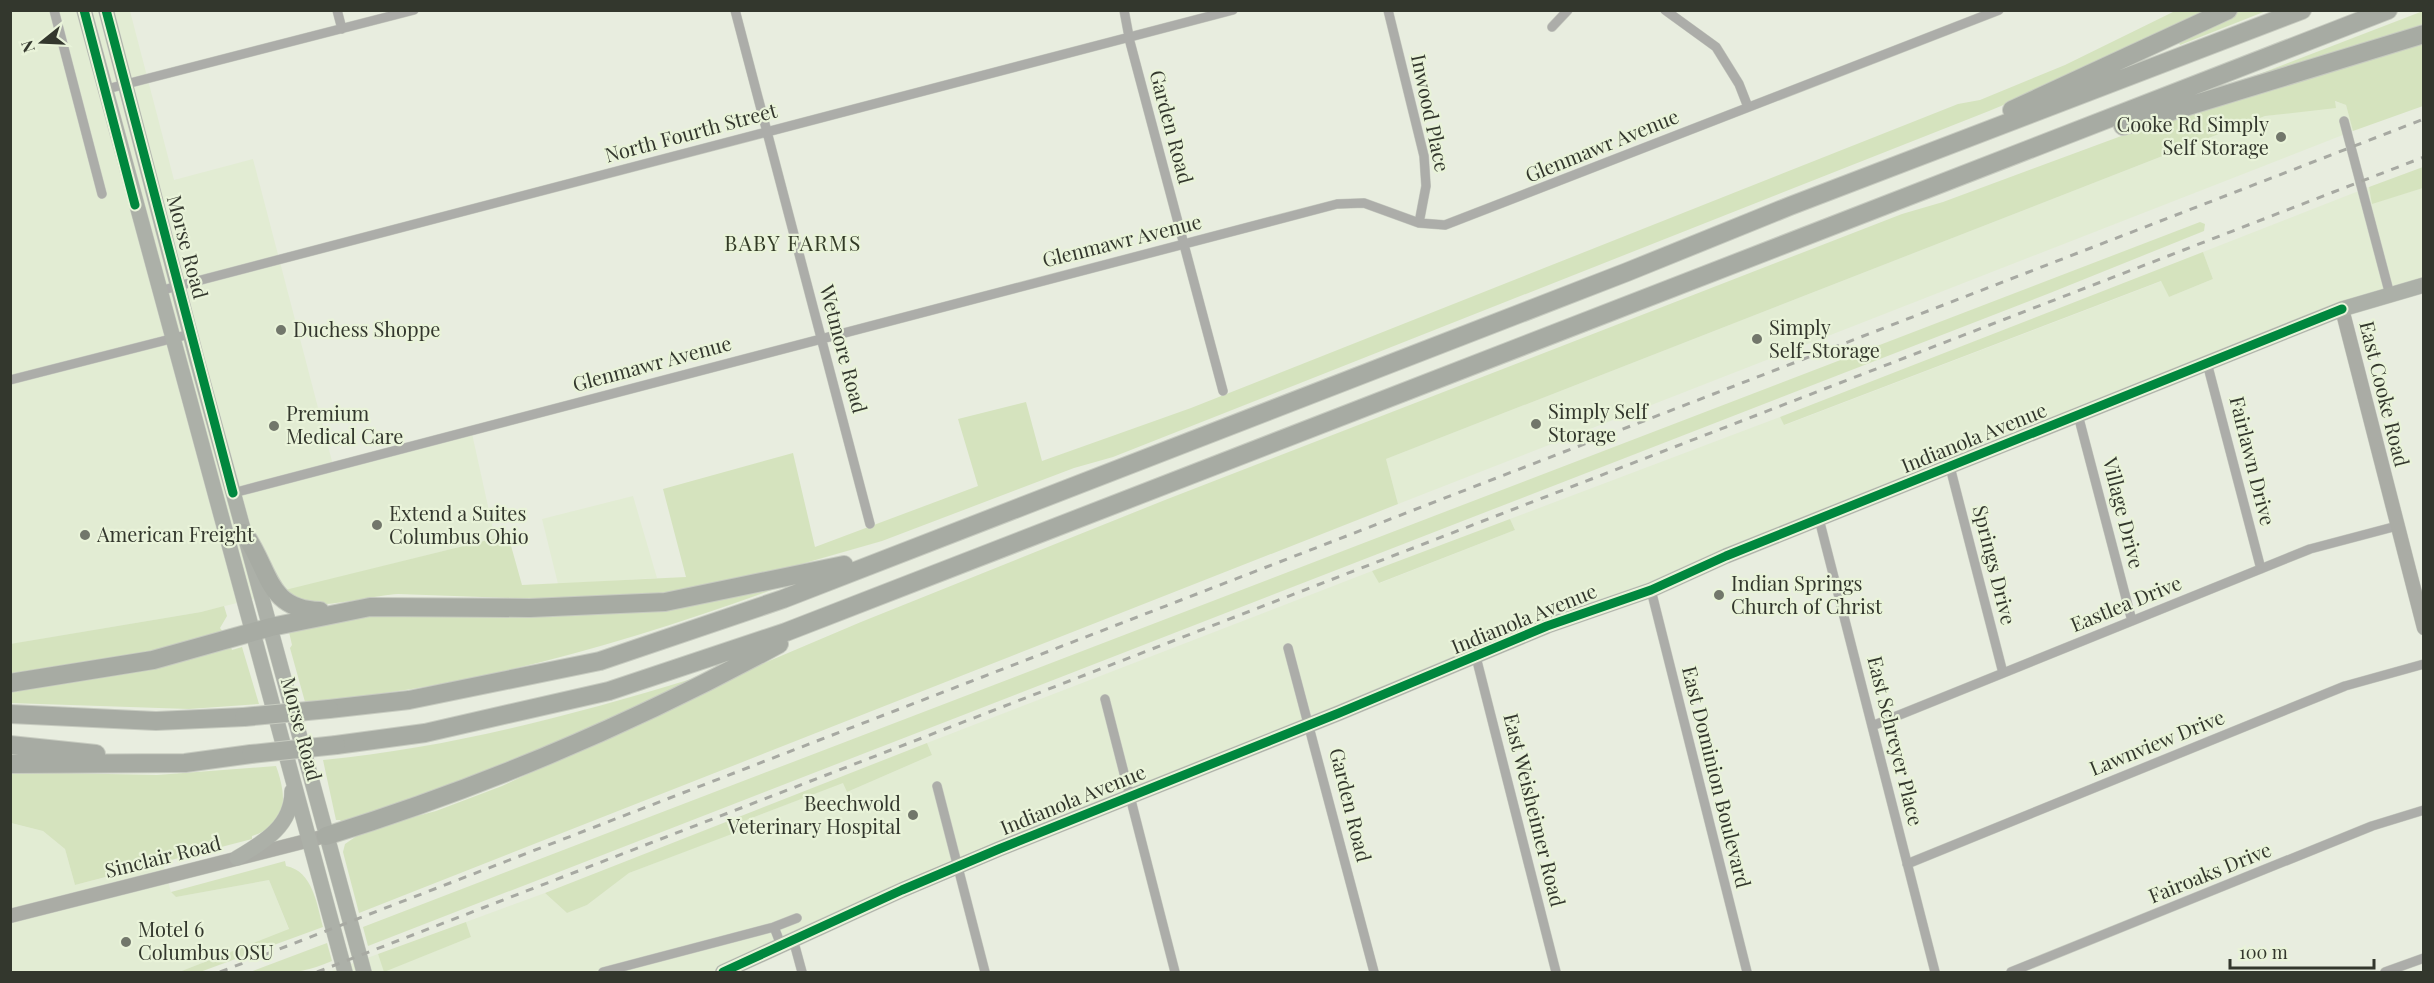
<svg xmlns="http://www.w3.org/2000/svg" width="2434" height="983" font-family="'Playfair Display',serif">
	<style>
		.built { fill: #e2ecd3 }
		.green { fill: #d5e3be }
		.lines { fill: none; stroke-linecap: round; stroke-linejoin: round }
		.street-casing { stroke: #c7cbc0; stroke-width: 10 }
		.secondary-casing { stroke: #c7cbc0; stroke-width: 15 }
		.primary-casing { stroke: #c7cbc0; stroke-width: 16 }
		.highway-casing { stroke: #c7cbc0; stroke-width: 20 }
		.street { stroke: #acada9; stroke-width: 9 }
		.secondary { stroke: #aaaca5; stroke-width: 14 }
		.primary { stroke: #acb0a8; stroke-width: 15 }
		.highway { stroke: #a7aba3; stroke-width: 18 }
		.rail { stroke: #a7a9a2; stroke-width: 3; stroke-dasharray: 8 8; stroke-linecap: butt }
		.highway-bridge-casing { stroke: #c7cbc0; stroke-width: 20; stroke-linecap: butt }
		.highway-bridge { stroke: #a7aba3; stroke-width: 18 }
		.cycleway-casing { stroke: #e9f3d9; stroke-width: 13 }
		.cycleway { stroke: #00873e; stroke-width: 9 }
		.poi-dot { fill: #72776b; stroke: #e9f3d9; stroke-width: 2 }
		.labels { text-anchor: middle; stroke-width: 4.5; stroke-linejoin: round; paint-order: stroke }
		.street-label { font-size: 20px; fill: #33372d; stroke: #e9f3d9 }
		.poi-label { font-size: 20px; fill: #33372d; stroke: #e9f3d9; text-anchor: start }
		.neighbourhood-label { font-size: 21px; letter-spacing: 1.5px; fill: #323a26; stroke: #e9f3d9 }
	</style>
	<rect width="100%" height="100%" fill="#e8eddf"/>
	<path class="built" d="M 11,11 L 130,11 L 174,180 L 253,159 L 333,465 L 471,429 L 495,538 L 201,612 L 11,644 Z
		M 2334,101 L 2346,105 L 2353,131 L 1398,504 L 1386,459 L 2265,116 L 2335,107 Z
		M 2369,187 L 2373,203 L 2423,188 L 2423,286 L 2341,308 L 959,867 L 728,972 L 329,972 L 378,954 L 385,971 L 471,937 L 466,922 L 545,893 L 567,913 L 587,905 L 629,873 L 745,828 L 744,821 L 844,782 L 847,792 L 932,755 L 927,743 L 1372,571 L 1380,583 L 1515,530 L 1510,519 L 1780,417 L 1785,425 L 2162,281 L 2169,297 L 2213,279 L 2203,252 Z
		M 633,496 L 657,578 L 558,584 L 542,519 Z
		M 10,823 L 43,831 L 65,849 L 75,885 L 163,863 L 171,892 L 176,897 L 269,880 L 289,930 L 179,972 L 11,972 Z"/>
	<path class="green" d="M 2175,11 L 2210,11 L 2080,73 L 1989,111 L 1113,457 L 1074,468 L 882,541 L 791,567 L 651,597 L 571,600 L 398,594 C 374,595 321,610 301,602 C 294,600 287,595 281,591 L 508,535 L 522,585 L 686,577 L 663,489 L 793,453 L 815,547 L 978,486 L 958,419 L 1026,402 L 1042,461 L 1191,408 L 1958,104 L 1980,100 L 2065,65 Z
		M 2238,11 L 2266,11 L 2180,45 L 2178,40 Z
		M 2423,11 L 2423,24 L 2298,67 L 2236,83 Z
		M 2423,42 L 2423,106 L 2353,131 L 2346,105 L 2335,101 L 2336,108 L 2265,116 L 1386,459 L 1398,504 L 359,913 L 343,852 L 345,844 L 358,835 L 357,832 L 436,811 L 502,786 L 748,670 L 861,622 L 1165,500 L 1902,214 L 1943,202 L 2124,135 Z
		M 2423,167 L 2423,188 L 2372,204 L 2369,187 Z
		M 2200,222 L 2205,224 L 2204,231 L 2050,293 L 368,946 L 363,927 Z
		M 2203,252 L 2213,279 L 2169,297 L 2161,281 L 1784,425 L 1780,417 Z
		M 1510,519 L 1515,530 L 1379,583 L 1372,571 Z
		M 777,588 C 624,644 468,689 305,702 L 290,648 L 292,645 L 289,632 L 372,615 Z
		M 224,606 L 227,616 L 220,628 L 223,632 L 207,639 L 99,662 L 11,675 L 10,644 L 201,612 Z
		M 230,645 L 232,650 L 242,647 L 259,704 L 189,709 L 11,703 L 10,688 Z
		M 691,679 L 692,683 L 513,766 L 343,824 L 340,820 L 336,820 L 323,760 C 448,748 570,716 691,679 Z
		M 927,743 L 932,755 L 847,792 L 843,783 L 744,821 L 745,829 L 629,873 L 587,905 L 567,913 L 545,893 Z
		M 276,766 C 287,797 289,824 252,836 L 252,839 L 75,885 L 65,849 L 43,831 L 11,823 L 10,772 L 157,775 Z
		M 285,861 L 286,866 C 313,871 317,905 323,927 L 200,972 L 179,972 L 289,929 L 269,880 L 176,897 L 171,892 Z
		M 466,922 L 471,937 L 384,972 L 378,954 Z
		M 327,943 L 332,961 C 299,975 285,973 250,972 Z"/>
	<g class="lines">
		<defs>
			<path id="street" d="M 54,10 L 102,194
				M 337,10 L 342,29
				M 735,10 L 870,524
				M 1124,10 L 1130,42 L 1223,391
				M 1388,10 L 1424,156 L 1426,186 L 1419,223
				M 1665,10 L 1716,47 L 1739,84 L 1748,107
				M 1552,27 L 1568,10
				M 103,90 L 414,10
				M 2344,121 L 2390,295
				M 159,291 L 1233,10
				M 2207,363 L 2261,569
				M 10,380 L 190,334
				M 2078,415 L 2132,621
				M 1950,467 L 2003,673
				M 233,493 L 1337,204 L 1364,203 L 1419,223 L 1445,225 L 1999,10
				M 1819,519 L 1935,972
				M 1651,590 L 1747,972
				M 1288,648 L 1374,972
				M 1476,657 L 1556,972
				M 1105,699 L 1175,972
				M 1872,726 L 2310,549 L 2397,526
				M 937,786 L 985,972
				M 1907,864 L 2345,686 L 2424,664
				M 774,927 L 797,918
				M 793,939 L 802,972
				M 603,972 L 774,927 L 781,945
				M 2011,972 L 2372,826 L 2424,810
				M 2385,972 L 2424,958"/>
			<path id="secondary" d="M 2342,309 L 2424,628
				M 10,916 L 318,838"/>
			<path id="primary" d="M 84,10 L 345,972
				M 106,10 L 197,360 L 364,972
				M 237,858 C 264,842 292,826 292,791
				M 723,972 L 902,890 L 999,849 L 1339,713 L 1547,626 L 1651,590 L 1726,556 L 2342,309 L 2424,285"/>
			<path id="highway" d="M 2012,110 L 2228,10
				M 2123,126 L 2424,34
				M 244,533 C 271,571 266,609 320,611
				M 10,683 L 153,660 L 271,627 L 370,607 L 530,608 L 665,602 L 844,565
				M 329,709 L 409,700 L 600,661 L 783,599 L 1627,272 L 1790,206 L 2302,10
				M 10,714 L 156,721 L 244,717
				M 10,745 L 96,754
				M 336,745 L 425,733 L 609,691 L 786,632 L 2388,10
				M 10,764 L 185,763 L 251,754
				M 326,836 C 484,787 634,723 779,644"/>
		</defs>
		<use href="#street" class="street-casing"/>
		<use href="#secondary" class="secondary-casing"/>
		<use href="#primary" class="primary-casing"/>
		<use href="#highway" class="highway-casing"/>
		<use href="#street" class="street"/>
		<use href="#secondary" class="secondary"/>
		<use href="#primary" class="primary"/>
		<use href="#highway" class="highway"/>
		<path class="rail" d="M 220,972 L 2424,119
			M 317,972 L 2424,157"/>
		<defs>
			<path id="highway-bridge" d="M 244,717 L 329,709
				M 251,754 L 336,745"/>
		</defs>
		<use href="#highway-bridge" class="highway-bridge-casing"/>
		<use href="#highway-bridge" class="highway-bridge"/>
		<defs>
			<path id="cycleway" d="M 84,10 L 135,205
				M 106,10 L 233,493
				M 723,972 L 902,890 L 999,849 L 1339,713 L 1547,626 L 1651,590 L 1726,556 L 2342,309"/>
		</defs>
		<use href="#cycleway" class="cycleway-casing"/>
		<use href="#cycleway" class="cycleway"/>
	</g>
	<g class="poi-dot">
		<circle cx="2281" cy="137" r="6"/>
		<circle cx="281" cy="330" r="6"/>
		<circle cx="1757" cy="339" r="6"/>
		<circle cx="1536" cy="424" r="6"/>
		<circle cx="274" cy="426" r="6"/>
		<circle cx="377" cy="525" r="6"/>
		<circle cx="85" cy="535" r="6"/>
		<circle cx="1719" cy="595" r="6"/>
		<circle cx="913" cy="815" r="6"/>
		<circle cx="126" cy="942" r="6"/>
	</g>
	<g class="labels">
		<g class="street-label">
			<text transform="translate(1430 113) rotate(78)" y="7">Inwood Place</text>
			<text transform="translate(1171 127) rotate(75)" y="7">Garden Road</text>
			<text transform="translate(691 133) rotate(-15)" y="7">North Fourth Street</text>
			<text transform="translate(1602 146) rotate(-22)" y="7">Glenmawr Avenue</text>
			<text transform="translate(1122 241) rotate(-14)" y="7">Glenmawr Avenue</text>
			<text transform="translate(187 247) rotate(75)" y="7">Morse Road</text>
			<text transform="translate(843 349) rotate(75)" y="7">Wetmore Road</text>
			<text transform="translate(652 364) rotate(-15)" y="7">Glenmawr Avenue</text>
			<text transform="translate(2384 394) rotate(76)" y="7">East Cooke Road</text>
			<text transform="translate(1974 438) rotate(-22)" y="7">Indianola Avenue</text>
			<text transform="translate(2252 461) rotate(76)" y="7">Fairlawn Drive</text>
			<text transform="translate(2123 513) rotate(76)" y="7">Village Drive</text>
			<text transform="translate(1994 565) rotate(76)" y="7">Springs Drive</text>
			<text transform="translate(2126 604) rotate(-22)" y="7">Eastlea Drive</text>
			<text transform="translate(1524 619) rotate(-22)" y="7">Indianola Avenue</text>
			<text transform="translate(301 729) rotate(75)" y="7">Morse Road</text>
			<text transform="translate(1895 741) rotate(76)" y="7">East Schreyer Place</text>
			<text transform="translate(2157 743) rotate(-22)" y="7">Lawnview Drive</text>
			<text transform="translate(1716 777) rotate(76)" y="7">East Dominion Boulevard</text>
			<text transform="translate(1073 800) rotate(-22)" y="7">Indianola Avenue</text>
			<text transform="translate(1350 805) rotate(76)" y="7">Garden Road</text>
			<text transform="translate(1534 810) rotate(76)" y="7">East Weisheimer Road</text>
			<text transform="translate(163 857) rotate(-14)" y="7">Sinclair Road</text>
			<text transform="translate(2210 873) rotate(-22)" y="7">Fairoaks Drive</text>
		</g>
		<g class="poi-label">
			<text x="2269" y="132" text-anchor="end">Cooke Rd Simply<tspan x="2269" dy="23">Self Storage</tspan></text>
			<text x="1769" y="335">Simply<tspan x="1769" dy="23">Self-Storage</tspan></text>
			<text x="293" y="337">Duchess Shoppe</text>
			<text x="1548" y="419">Simply Self<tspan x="1548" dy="23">Storage</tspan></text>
			<text x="286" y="421">Premium<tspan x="286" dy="23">Medical Care</tspan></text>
			<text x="389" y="521">Extend a Suites<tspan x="389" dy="23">Columbus Ohio</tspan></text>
			<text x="97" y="542">American Freight</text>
			<text x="1731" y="591">Indian Springs<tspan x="1731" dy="23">Church of Christ</tspan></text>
			<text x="901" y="811" text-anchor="end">Beechwold<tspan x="901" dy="23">Veterinary Hospital</tspan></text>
			<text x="138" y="937">Motel 6<tspan x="138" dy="23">Columbus OSU</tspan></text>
		</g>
		<g class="neighbourhood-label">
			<text x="793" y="251">BABY FARMS</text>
		</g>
	</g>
	<rect width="2434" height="983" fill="none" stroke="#33372d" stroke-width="24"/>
	<g transform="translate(42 42) rotate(252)" stroke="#e9f3d9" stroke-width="4.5" paint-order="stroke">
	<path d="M0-4.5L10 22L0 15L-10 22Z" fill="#33372d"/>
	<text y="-9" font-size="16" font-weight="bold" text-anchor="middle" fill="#33372d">N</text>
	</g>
	<path d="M2230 959v9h144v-9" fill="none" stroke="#33372d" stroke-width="3"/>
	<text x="2239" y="959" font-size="18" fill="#33372d" stroke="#e9f3d9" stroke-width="4.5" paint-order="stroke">100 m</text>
</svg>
